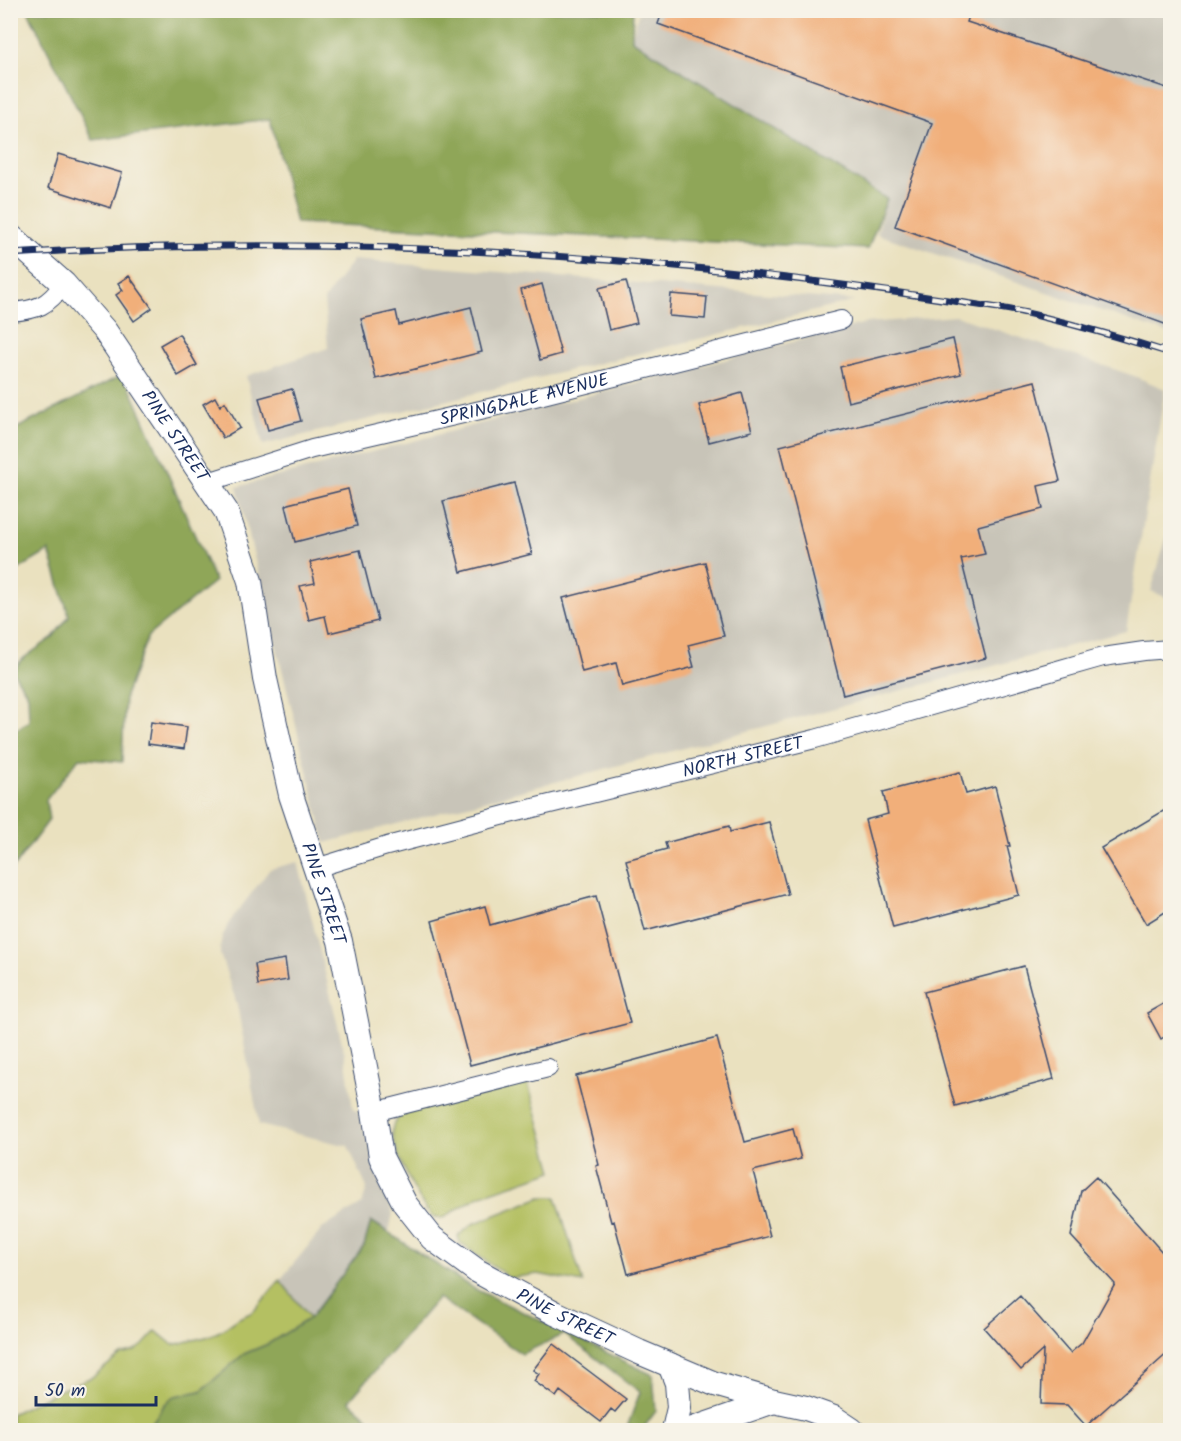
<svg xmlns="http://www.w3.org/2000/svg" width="1181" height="1441" font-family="Kalam,sans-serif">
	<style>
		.industrial { fill: #c8c4b8 }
		.green { fill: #b4c062; stroke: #687860; stroke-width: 1.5 }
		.forest { fill: #8fa658; stroke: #556a5b; stroke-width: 1.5 }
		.building { fill: #f1af7a }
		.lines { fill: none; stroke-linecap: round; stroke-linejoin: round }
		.minor-casing { stroke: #3a4a6d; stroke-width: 20 }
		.tertiary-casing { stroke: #3a4a6d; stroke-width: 26 }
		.minor { stroke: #fff; stroke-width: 18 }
		.tertiary { stroke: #fff; stroke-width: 24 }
		.rail-casing { stroke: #1b2f5e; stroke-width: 7 }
		.rail { stroke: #f7f3e8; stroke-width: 4.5; stroke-dasharray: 14; stroke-linecap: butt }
		.labels { text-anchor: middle; stroke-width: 4.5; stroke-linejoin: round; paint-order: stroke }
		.street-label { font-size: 18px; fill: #1b2f5e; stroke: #f7f3e8 }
	</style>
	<rect width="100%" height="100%" fill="#f7f3e8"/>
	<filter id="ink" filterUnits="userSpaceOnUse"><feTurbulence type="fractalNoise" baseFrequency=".0167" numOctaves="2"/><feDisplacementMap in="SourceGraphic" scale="12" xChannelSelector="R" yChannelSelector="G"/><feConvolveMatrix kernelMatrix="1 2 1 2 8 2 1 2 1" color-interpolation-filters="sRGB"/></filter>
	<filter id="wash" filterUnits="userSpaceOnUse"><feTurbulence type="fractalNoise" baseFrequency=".008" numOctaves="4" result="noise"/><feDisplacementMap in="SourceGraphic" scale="24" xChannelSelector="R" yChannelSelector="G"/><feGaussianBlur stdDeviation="1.35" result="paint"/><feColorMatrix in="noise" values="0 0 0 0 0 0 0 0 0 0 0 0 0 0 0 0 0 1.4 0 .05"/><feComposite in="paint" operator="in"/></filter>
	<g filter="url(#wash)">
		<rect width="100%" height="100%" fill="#eae1bf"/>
		<path class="industrial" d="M 639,11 L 1170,11 L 1170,334 L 877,234 L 887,198 L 632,39 Z
			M 353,260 L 855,301 L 263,445 L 246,376 L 328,348 L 324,300 Z
			M 956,316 L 1134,376 L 1165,389 L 1126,631 L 325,843 L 237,487 L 866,323 Z
			M 1170,525 L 1170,599 L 1151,591 Z
			M 298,862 L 345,1055 L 353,1109 L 359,1113 L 384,1192 L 393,1213 L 389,1232 L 371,1221 L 364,1246 L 310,1318 L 280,1280 L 323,1228 L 362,1204 L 367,1188 L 348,1146 L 259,1125 L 237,1004 L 220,954 L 221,941 L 228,924 L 270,869 Z"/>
		<path class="green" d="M 528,1083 L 553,1171 L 479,1196 L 443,1218 L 434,1217 C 430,1214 426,1210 424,1206 C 415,1192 388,1142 393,1126 C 396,1117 407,1112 415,1108 Z
			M 541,1197 L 556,1197 L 583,1283 L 538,1274 L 510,1278 L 460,1243 L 458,1236 L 473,1224 Z
			M 280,1280 L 310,1318 L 268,1344 L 244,1354 L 201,1391 L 175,1396 L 165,1404 L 147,1430 L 11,1430 L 11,1414 L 58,1391 L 92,1377 L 121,1355 L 135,1351 L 143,1345 L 156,1331 L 173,1345 L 210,1336 L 222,1330 L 239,1318 L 253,1312 Z"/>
		<path class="forest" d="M 28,11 L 633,11 L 632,40 L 887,199 L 868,249 L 296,223 L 270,119 L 93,140 Z
			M 124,374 L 215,581 L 148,636 L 125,696 L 122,762 L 79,758 L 46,800 L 49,820 L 11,871 L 11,733 L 29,721 L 28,695 L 13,672 L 21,660 L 53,637 L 69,616 L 49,551 L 11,574 L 11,431 Z
			M 371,1221 L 471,1287 L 653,1375 L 656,1411 L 642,1430 L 626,1430 L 640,1392 L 564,1334 L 522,1354 L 438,1298 L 349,1401 L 382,1430 L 147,1430 L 165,1404 L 175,1396 L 201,1391 L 244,1354 L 268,1344 L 310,1318 L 364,1246 Z"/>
		<g id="blocks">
			<path class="building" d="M 663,10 L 971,10 L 967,22 L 1170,89 L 1170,326 L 895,226 L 932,123 L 658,24 Z
				M 58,154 L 122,173 L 111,208 L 48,188 Z
				M 129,276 L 152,308 L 134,321 L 116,295 L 123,290 L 118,283 Z
				M 626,281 L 637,323 L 609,330 L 599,288 Z
				M 542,284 L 561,354 L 540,360 L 521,290 Z
				M 671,294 L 707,297 L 705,319 L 669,316 Z
				M 471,307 L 482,352 L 376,379 L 361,319 L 396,311 L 399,325 Z
				M 179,334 L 197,365 L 178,376 L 160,345 Z
				M 953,339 L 961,374 L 848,402 L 840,367 Z
				M 1035,381 L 1060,481 L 1038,486 L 1043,509 L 978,526 L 985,554 L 961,559 L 986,658 L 843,695 L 780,446 Z
				M 292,389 L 301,421 L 268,430 L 259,398 Z
				M 742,393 L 752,431 L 709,442 L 699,405 Z
				M 215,397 L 220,406 L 225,402 L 240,428 L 223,438 L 203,404 Z
				M 514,483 L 532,554 L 461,572 L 443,501 Z
				M 348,489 L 357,526 L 295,542 L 286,506 L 288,504 Z
				M 360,550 L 378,621 L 329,633 L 325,616 L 309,620 L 300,586 L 315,583 L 310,562 Z
				M 705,562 L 724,636 L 688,645 L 694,667 L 622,686 L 616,663 L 582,672 L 563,598 Z
				M 151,722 L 187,727 L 184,749 L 148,744 Z
				M 960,772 L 966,794 L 995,786 L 1010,846 L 1007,846 L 1019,895 L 893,928 L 865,820 L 888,814 L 883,792 Z
				M 1170,807 L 1170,909 L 1146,924 L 1101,848 Z
				M 769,822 L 788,894 L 645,931 L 626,860 L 667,849 L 665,843 L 729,826 L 730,832 Z
				M 596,896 L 630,1023 L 470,1065 L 432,921 L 485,906 L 490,925 Z
				M 285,959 L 288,980 L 258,985 L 255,964 Z
				M 1024,966 L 1054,1079 L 955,1106 L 924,992 Z
				M 1170,1000 L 1170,1033 L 1161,1039 L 1147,1013 Z
				M 717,1038 L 745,1142 L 793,1129 L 801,1159 L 753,1171 L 770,1236 L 628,1274 L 614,1221 L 611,1222 L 596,1166 L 599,1165 L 576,1076 Z
				M 1096,1177 L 1170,1261 L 1170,1351 L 1086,1426 L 1067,1405 L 1041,1404 L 1043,1350 L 1021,1370 L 984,1328 L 1020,1296 L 1070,1353 L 1082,1343 L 1115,1284 L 1071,1236 L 1081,1191 Z
				M 553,1344 L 626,1399 L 615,1412 L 611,1409 L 601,1422 L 560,1391 L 556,1397 L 534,1381 L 539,1374 L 533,1370 Z"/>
		</g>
	</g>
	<g filter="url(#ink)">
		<use href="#blocks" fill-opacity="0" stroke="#3a4a6d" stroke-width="1.5"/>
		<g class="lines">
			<defs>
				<g id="minor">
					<path d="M 10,312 C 38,310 47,306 64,284"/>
					<path id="s1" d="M 208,482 L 312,449 L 515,402 L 841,320"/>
					<path id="s2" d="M 316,868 L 387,846 L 509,814 L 815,739 L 1103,657 L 1144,651 L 1170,649"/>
					<path d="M 374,1112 L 548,1068"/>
				</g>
				<g id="tertiary">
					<path id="s3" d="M 10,236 L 64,284 L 105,331 L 226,511 L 250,581 L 265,679 L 291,795 L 340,941 L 374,1112 L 381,1157 L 405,1204 L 432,1238 L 477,1271 L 555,1313 L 639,1352 L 715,1384 L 774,1401 L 806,1408 L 834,1418 L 852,1430"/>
					<path d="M 670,1365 L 677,1383 L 679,1408 L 674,1430"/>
					<path d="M 690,1430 L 774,1401"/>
				</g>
			</defs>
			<use href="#minor" class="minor-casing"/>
			<use href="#tertiary" class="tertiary-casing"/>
			<use href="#minor" class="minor"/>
			<use href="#tertiary" class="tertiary"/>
			<defs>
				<path id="rail" d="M 10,254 C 249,238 489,246 726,271 C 802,279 878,289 954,301 C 980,306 1008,308 1035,315 C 1080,326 1126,339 1170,353"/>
			</defs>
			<use href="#rail" class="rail-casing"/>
			<use href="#rail" class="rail"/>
		</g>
	</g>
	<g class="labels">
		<g class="street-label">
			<text dy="6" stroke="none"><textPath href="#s1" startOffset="327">SPRINGDALE AVENUE</textPath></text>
			<text dy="6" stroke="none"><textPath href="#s3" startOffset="261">PINE STREET</textPath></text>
			<text dy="6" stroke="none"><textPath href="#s2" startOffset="441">NORTH STREET</textPath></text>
			<text dy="6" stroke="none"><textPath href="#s3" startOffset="747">PINE STREET</textPath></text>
			<text dy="6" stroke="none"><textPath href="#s3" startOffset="1269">PINE STREET</textPath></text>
		</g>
	</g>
	<rect width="1181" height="1441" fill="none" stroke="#f7f3e8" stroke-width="36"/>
	<path d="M36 1396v9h120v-9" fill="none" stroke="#1b2f5e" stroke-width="3"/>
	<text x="45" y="1396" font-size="18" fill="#1b2f5e" stroke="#f7f3e8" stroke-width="4.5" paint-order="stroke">50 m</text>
</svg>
